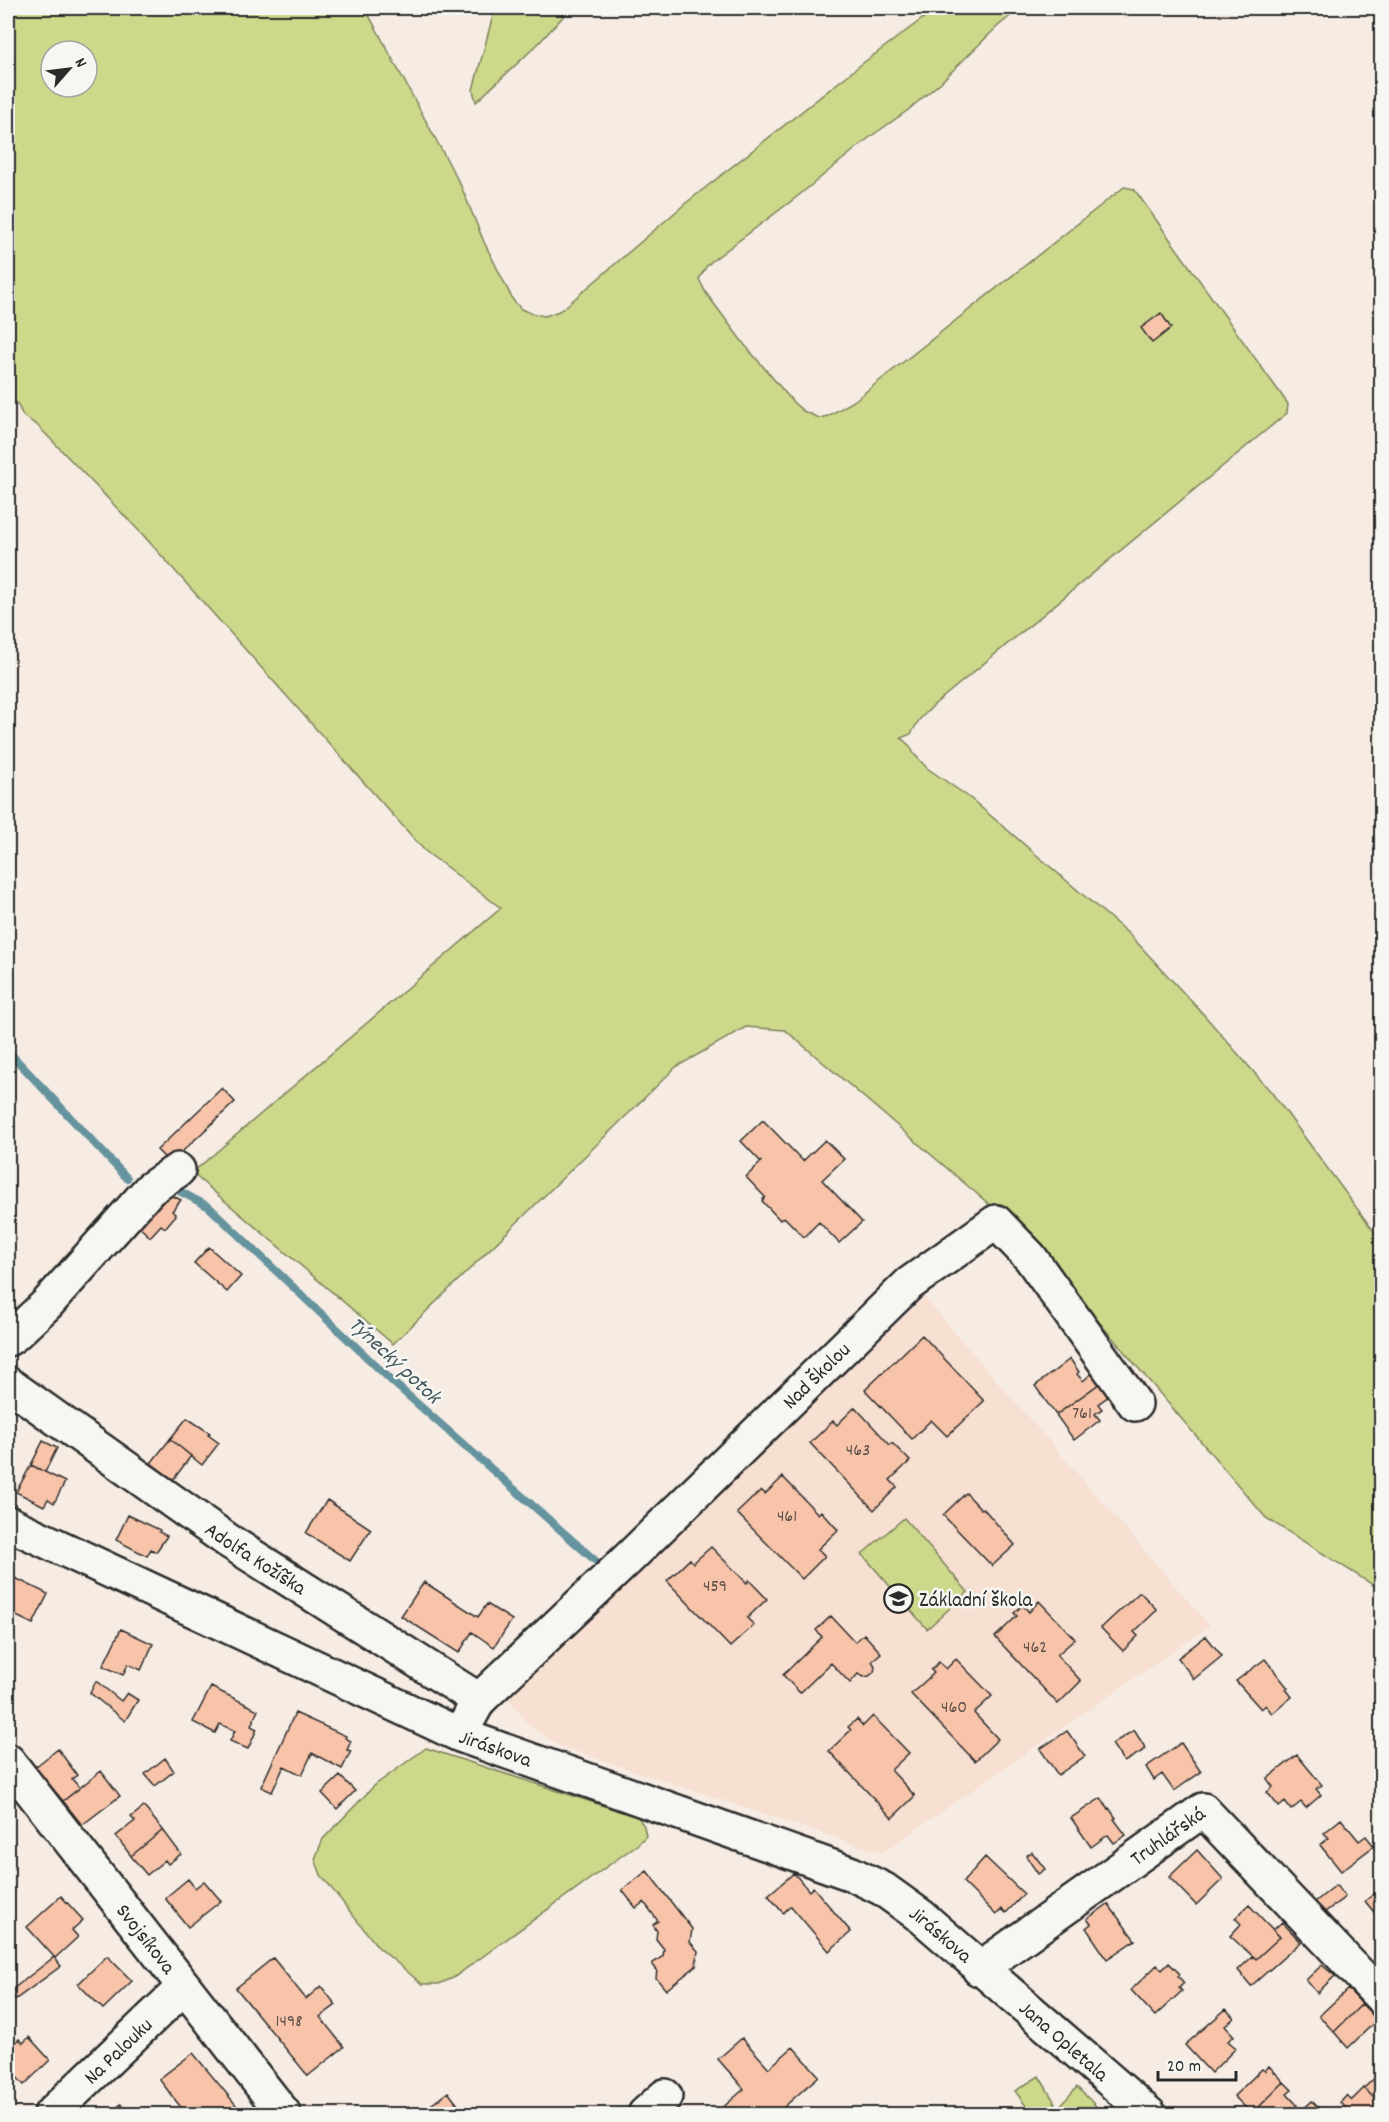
<svg xmlns="http://www.w3.org/2000/svg" width="1389" height="2122" font-family="Dekko,sans-serif">
	<style>
		.built { fill: #f7e0d2 }
		.green { fill: #cdd88b; stroke: #7c825b; stroke-width: 1.5; fill-rule: evenodd }
		.lines { fill: none; stroke-linecap: round; stroke-linejoin: round }
		.stream { stroke: #65939e; stroke-width: 8 }
		.building { fill: #f8c4a9; stroke: #2b2b2b; stroke-width: 1.5 }
		.minor-casing { stroke: #2b2b2b; stroke-width: 38 }
		.minor { stroke: #f6f6f2; stroke-width: 33 }
		.labels { text-anchor: middle; stroke-width: 5; stroke-linejoin: round; paint-order: stroke }
		.number-label { font-size: 18px; fill: #5e514a }
		.street-label { font-size: 21px; fill: #2b2b2b; stroke: #f6f6f2 }
		.poi-label { font-size: 21px; fill: #2b2b2b; stroke: #f6f6f2; text-anchor: start }
		.water-label { font-size: 22px; font-style: italic; fill: #43565b; stroke: #f6f6f2 }
	</style>
	<rect width="100%" height="100%" fill="#f6ece3"/>
	<filter id="ink" filterUnits="userSpaceOnUse"><feTurbulence type="fractalNoise" baseFrequency=".0167" numOctaves="2"/><feDisplacementMap in="SourceGraphic" scale="12" xChannelSelector="R" yChannelSelector="G"/><feConvolveMatrix kernelMatrix="1 2 1 2 8 2 1 2 1" color-interpolation-filters="sRGB"/></filter>
	<g filter="url(#ink)">
		<path class="built" d="M 924,1297 L 1210,1626 L 882,1853 L 559,1746 L 529,1726 L 508,1698 Z"/>
		<path class="green" d="M 8,8 L 365,8 L 461,186 L 484,242 L 513,300 L 521,309 L 533,314 L 545,316 L 559,311 L 565,307 L 686,203 L 863,63 L 937,8 L 1020,8 L 997,27 L 940,83 L 907,111 L 870,137 L 798,196 L 712,261 L 706,267 L 699,279 L 706,293 L 744,344 L 793,402 L 803,411 L 819,418 L 828,416 L 854,401 L 1124,187 L 1134,189 L 1288,404 L 1287,413 L 936,703 L 919,720 L 911,734 L 901,738 L 910,746 L 914,754 L 927,768 L 970,798 L 1130,935 L 1205,1016 L 1272,1093 L 1381,1241 L 1381,1590 L 1266,1518 L 1024,1234 L 785,1030 L 746,1027 L 676,1067 L 393,1344 L 192,1173 L 501,908 L 425,851 L 143,535 L 37,425 L 23,416 L 18,405 L 8,393 ZM 51,51 L 87,51 L 87,87 L 51,87 Z
			M 495,8 L 571,8 L 538,44 L 476,102 L 473,90 Z
			M 904,1518 L 968,1592 L 927,1629 L 862,1554 Z
			M 426,1748 L 638,1817 L 644,1826 L 646,1836 L 638,1844 L 453,1978 L 439,1984 L 422,1984 L 378,1947 L 321,1875 L 315,1859 L 323,1839 L 375,1785 Z
			M 1039,2076 L 1058,2108 L 1077,2087 L 1104,2114 L 1032,2114 L 1015,2091 Z"/>
		<g class="lines">
			<path class="stream" d="M 8,1051 L 127,1178
				M 170,1186 L 209,1207 L 395,1384 L 598,1563"/>
		</g>
		<path class="building" d="M 1161,313 L 1171,328 L 1152,343 L 1141,328 Z
			M 222,1088 L 235,1102 L 170,1163 L 157,1150 Z
			M 763,1120 L 803,1161 L 825,1140 L 844,1159 L 822,1180 L 862,1222 L 839,1243 L 819,1222 L 804,1237 L 784,1217 L 780,1220 L 762,1201 L 765,1197 L 746,1177 L 761,1162 L 741,1141 Z
			M 169,1194 L 181,1200 L 172,1211 L 176,1215 L 165,1228 L 161,1225 L 150,1237 L 133,1221 L 149,1214 Z
			M 209,1247 L 241,1276 L 227,1292 L 194,1263 Z
			M 922,1335 L 984,1401 L 947,1436 L 931,1420 L 912,1439 L 865,1390 Z
			M 1070,1359 L 1079,1372 L 1077,1374 L 1083,1381 L 1099,1367 L 1107,1378 L 1056,1415 L 1035,1386 Z
			M 1107,1378 L 1116,1391 L 1098,1404 L 1102,1409 L 1095,1414 L 1100,1420 L 1074,1440 L 1056,1415 Z
			M 855,1407 L 890,1445 L 892,1443 L 910,1461 L 890,1480 L 897,1487 L 874,1510 L 810,1443 L 833,1421 L 837,1425 Z
			M 187,1418 L 210,1433 L 208,1435 L 219,1443 L 202,1465 L 170,1439 Z
			M 170,1439 L 191,1456 L 173,1480 L 151,1463 Z
			M 43,1441 L 57,1448 L 45,1472 L 31,1465 Z
			M 31,1465 L 65,1482 L 54,1503 L 48,1499 L 44,1506 L 16,1492 Z
			M 783,1477 L 818,1514 L 821,1511 L 838,1530 L 818,1549 L 825,1556 L 802,1579 L 737,1513 L 761,1490 L 765,1494 Z
			M 966,1493 L 981,1509 L 983,1508 L 1015,1545 L 992,1566 L 943,1515 Z
			M 327,1500 L 371,1529 L 350,1561 L 306,1533 Z
			M 128,1515 L 160,1530 L 159,1532 L 167,1536 L 156,1552 L 151,1549 L 147,1556 L 116,1540 Z
			M 711,1547 L 747,1583 L 749,1580 L 767,1599 L 747,1618 L 754,1625 L 730,1647 L 667,1581 L 690,1559 L 693,1563 Z
			M 15,1578 L 48,1594 L 33,1624 L 8,1612 L 8,1595 Z
			M 424,1582 L 478,1617 L 487,1604 L 512,1620 L 494,1647 L 472,1632 L 459,1653 L 401,1616 Z
			M 1140,1592 L 1157,1610 L 1134,1632 L 1138,1636 L 1123,1651 L 1101,1628 Z
			M 1039,1601 L 1075,1639 L 1057,1655 L 1081,1681 L 1058,1704 L 995,1637 L 1017,1616 L 1014,1613 L 1023,1605 L 1029,1612 Z
			M 831,1616 L 855,1642 L 864,1634 L 881,1653 L 872,1661 L 875,1666 L 874,1672 L 869,1676 L 864,1677 L 858,1674 L 850,1683 L 831,1663 L 800,1693 L 783,1675 L 822,1637 L 816,1630 Z
			M 121,1629 L 153,1644 L 141,1670 L 128,1664 L 123,1675 L 103,1666 Z
			M 1206,1636 L 1222,1656 L 1194,1679 L 1178,1658 Z
			M 956,1659 L 992,1696 L 974,1713 L 998,1739 L 975,1761 L 911,1694 L 934,1673 L 931,1670 L 939,1662 L 946,1669 Z
			M 1265,1659 L 1288,1688 L 1286,1689 L 1292,1697 L 1272,1714 L 1266,1705 L 1261,1709 L 1236,1681 Z
			M 96,1681 L 121,1701 L 127,1693 L 138,1700 L 125,1721 L 90,1693 Z
			M 211,1687 L 258,1710 L 251,1726 L 257,1729 L 248,1749 L 230,1741 L 235,1731 L 220,1724 L 215,1733 L 193,1722 Z
			M 295,1713 L 346,1736 L 345,1738 L 351,1741 L 347,1750 L 351,1751 L 342,1769 L 312,1753 L 302,1775 L 284,1766 L 272,1792 L 261,1787 Z
			M 873,1716 L 909,1753 L 891,1770 L 915,1796 L 892,1818 L 829,1751 L 851,1730 L 848,1727 L 857,1719 L 863,1726 Z
			M 1134,1730 L 1146,1749 L 1124,1762 L 1112,1744 Z
			M 1067,1731 L 1085,1756 L 1058,1775 L 1040,1749 Z
			M 1181,1743 L 1201,1772 L 1174,1791 L 1162,1774 L 1154,1780 L 1146,1767 Z
			M 58,1749 L 77,1775 L 72,1779 L 80,1788 L 63,1801 L 35,1767 Z
			M 1297,1755 L 1322,1785 L 1316,1789 L 1321,1795 L 1306,1808 L 1301,1802 L 1291,1810 L 1285,1802 L 1279,1807 L 1267,1792 L 1273,1787 L 1267,1779 Z
			M 165,1758 L 174,1771 L 155,1786 L 145,1774 Z
			M 101,1771 L 120,1796 L 82,1825 L 63,1801 Z
			M 340,1776 L 355,1791 L 337,1809 L 322,1793 Z
			M 1101,1798 L 1108,1809 L 1109,1808 L 1116,1818 L 1114,1819 L 1126,1835 L 1114,1843 L 1108,1835 L 1091,1847 L 1071,1818 Z
			M 144,1807 L 163,1830 L 131,1856 L 116,1836 L 135,1821 L 131,1817 Z
			M 1341,1819 L 1359,1841 L 1366,1836 L 1374,1846 L 1341,1871 L 1320,1845 L 1329,1838 L 1324,1833 Z
			M 163,1830 L 181,1854 L 168,1864 L 165,1860 L 147,1875 L 131,1856 Z
			M 1197,1850 L 1223,1879 L 1196,1905 L 1169,1877 Z
			M 1032,1852 L 1045,1869 L 1038,1874 L 1026,1856 Z
			M 985,1857 L 1024,1894 L 1006,1913 L 1002,1909 L 996,1915 L 963,1882 Z
			M 647,1871 L 692,1929 L 690,1942 L 698,1951 L 696,1966 L 666,1990 L 656,1978 L 657,1970 L 652,1964 L 663,1956 L 664,1949 L 656,1939 L 657,1931 L 653,1925 L 658,1921 L 644,1902 L 636,1908 L 622,1890 Z
			M 794,1873 L 809,1891 L 813,1887 L 851,1932 L 829,1951 L 791,1906 L 783,1913 L 768,1895 Z
			M 188,1879 L 195,1888 L 204,1881 L 221,1901 L 188,1927 L 165,1898 Z
			M 1336,1885 L 1345,1897 L 1325,1912 L 1315,1902 Z
			M 1382,1887 L 1382,1922 L 1365,1901 Z
			M 61,1896 L 83,1920 L 72,1930 L 78,1937 L 55,1958 L 27,1927 Z
			M 1108,1904 L 1135,1940 L 1107,1959 L 1086,1928 L 1091,1924 L 1087,1919 Z
			M 1249,1905 L 1280,1937 L 1256,1959 L 1230,1936 L 1241,1924 L 1235,1918 Z
			M 1282,1922 L 1301,1942 L 1251,1986 L 1238,1970 L 1253,1956 L 1256,1959 L 1280,1937 L 1273,1930 Z
			M 107,1956 L 132,1981 L 103,2009 L 78,1984 Z
			M 54,1957 L 61,1966 L 16,1999 L 9,1992 Z
			M 273,1958 L 306,1999 L 321,1986 L 336,2005 L 320,2017 L 344,2047 L 308,2076 L 236,1988 Z
			M 1169,1963 L 1180,1974 L 1178,1976 L 1184,1983 L 1179,1988 L 1182,1991 L 1155,2016 L 1131,1990 L 1157,1965 L 1162,1970 Z
			M 1322,1965 L 1335,1976 L 1317,1993 L 1306,1980 Z
			M 1348,1989 L 1362,2004 L 1334,2032 L 1319,2016 Z
			M 1362,2004 L 1377,2020 L 1348,2048 L 1334,2032 Z
			M 1226,2009 L 1234,2018 L 1225,2026 L 1234,2036 L 1228,2041 L 1236,2048 L 1211,2073 L 1185,2045 Z
			M 29,2037 L 50,2060 L 24,2085 L 8,2068 L 8,2047 L 13,2041 L 15,2043 L 19,2039 L 23,2043 Z
			M 742,2038 L 769,2068 L 793,2047 L 819,2076 L 776,2114 L 724,2114 L 720,2110 L 744,2089 L 718,2059 Z
			M 193,2053 L 241,2111 L 237,2114 L 190,2114 L 185,2108 L 183,2110 L 159,2079 Z
			M 1269,2066 L 1284,2082 L 1252,2114 L 1234,2096 L 1262,2069 L 1265,2071 Z
			M 1382,2071 L 1382,2106 L 1364,2088 Z
			M 1284,2082 L 1292,2090 L 1287,2094 L 1297,2105 L 1288,2114 L 1252,2114 Z
			M 1364,2088 L 1382,2106 L 1382,2114 L 1337,2114 L 1345,2107 L 1340,2103 L 1347,2095 L 1352,2100 Z
			M 448,2092 L 465,2114 L 419,2114 Z
			M 1312,2101 L 1324,2114 L 1298,2114 Z
			M 121,2104 L 130,2114 L 110,2114 Z"/>
		<g class="lines">
			<defs>
				<g id="minor">
					<path d="M 8,1339 L 15,1334 L 47,1304 L 150,1189 L 178,1170"/>
					<path id="s1" d="M 8,1384 L 227,1540 L 479,1700 L 469,1718"/>
					<path id="s2" d="M 8,1523 L 460,1735 L 852,1874 L 883,1889 L 922,1917 L 1149,2114"/>
					<path id="s3" d="M 479,1700 L 631,1556 L 909,1284 L 996,1222 L 1030,1257 L 1135,1404"/>
					<path id="s4" d="M 8,1761 L 284,2114"/>
					<path id="s5" d="M 979,1969 L 1203,1810 L 1382,1998"/>
					<path id="s6" d="M 51,2114 L 184,1987"/>
					<path d="M 645,2114 L 665,2096"/>
				</g>
			</defs>
			<use href="#minor" class="minor-casing"/>
			<use href="#minor" class="minor"/>
		</g>
	</g>
	<defs>
		<symbol id="school-ring" viewBox="-11 -11 22 22"><circle r="9.5" fill="#f6f6f2" stroke="#2b2b2b" stroke-width="1.5"/><path d="M0-5L7-2L0 1L-7-2ZM-4 1L0 2.5L4 1V4Q0 6-4 4Z" fill="#2b2b2b"/></symbol>
	</defs>
	<g fill-rule="evenodd">
		<use href="#school-ring" x="882" y="1582" width="33" height="33"/>
	</g>
	<g class="labels">
		<g class="number-label">
			<text x="1082" y="1418">761</text>
			<text x="858" y="1455">463</text>
			<text x="787" y="1521">461</text>
			<text x="715" y="1591">459</text>
			<text x="1035" y="1652">462</text>
			<text x="954" y="1712">460</text>
			<text x="289" y="2026">1498</text>
		</g>
		<g class="street-label">
			<text dy="7" stroke="none"><textPath href="#s3" startOffset="468">Nad Školou</textPath></text>
			<text dy="7" stroke="none"><textPath href="#s1" startOffset="303">Adolfa Kožíška</textPath></text>
			<text dy="7" stroke="none"><textPath href="#s2" startOffset="537">Jiráskova</textPath></text>
			<text dy="7" stroke="none"><textPath href="#s5" startOffset="231">Truhlářská</textPath></text>
			<text dy="7" stroke="none"><textPath href="#s2" startOffset="1023">Jiráskova</textPath></text>
			<text dy="7" stroke="none"><textPath href="#s4" startOffset="225">Svojsíkova</textPath></text>
			<text dy="7" stroke="none"><textPath href="#s2" startOffset="1186">Jana Opletala</textPath></text>
			<text dy="7" stroke="none"><textPath href="#s6" startOffset="92">Na Palouku</textPath></text>
		</g>
		<g class="poi-label">
			<text x="919" y="1606">Základní škola</text>
		</g>
		<g class="water-label">
			<text transform="translate(396 1359) rotate(43)" y="8">Týnecký potok</text>
		</g>
	</g>
	<rect width="1389" height="2122" fill="none" stroke="#f6f6f2" stroke-width="30"/>
	<rect x="15" y="15" width="1359" height="2092" fill="none" stroke="#2b2b2b" stroke-width="2" filter="url(#ink)"/>
	<g transform="translate(69 69) rotate(62)"><circle r="28" fill="#f6f6f2" stroke="#a5a5a2" stroke-width="1.5"/>
	<path d="M0-4.5L10 22L0 15L-10 22Z" fill="#2b2b2b"/>
	<text y="-9" font-size="16" font-weight="bold" text-anchor="middle" fill="#2b2b2b">N</text>
	</g>
	<path d="M1158 2071v9h78v-9" fill="none" stroke="#2b2b2b" stroke-width="3"/>
	<text x="1167" y="2071" font-size="18" fill="#2b2b2b" stroke="#f6f6f2" stroke-width="4.5" paint-order="stroke">20 m</text>
</svg>
